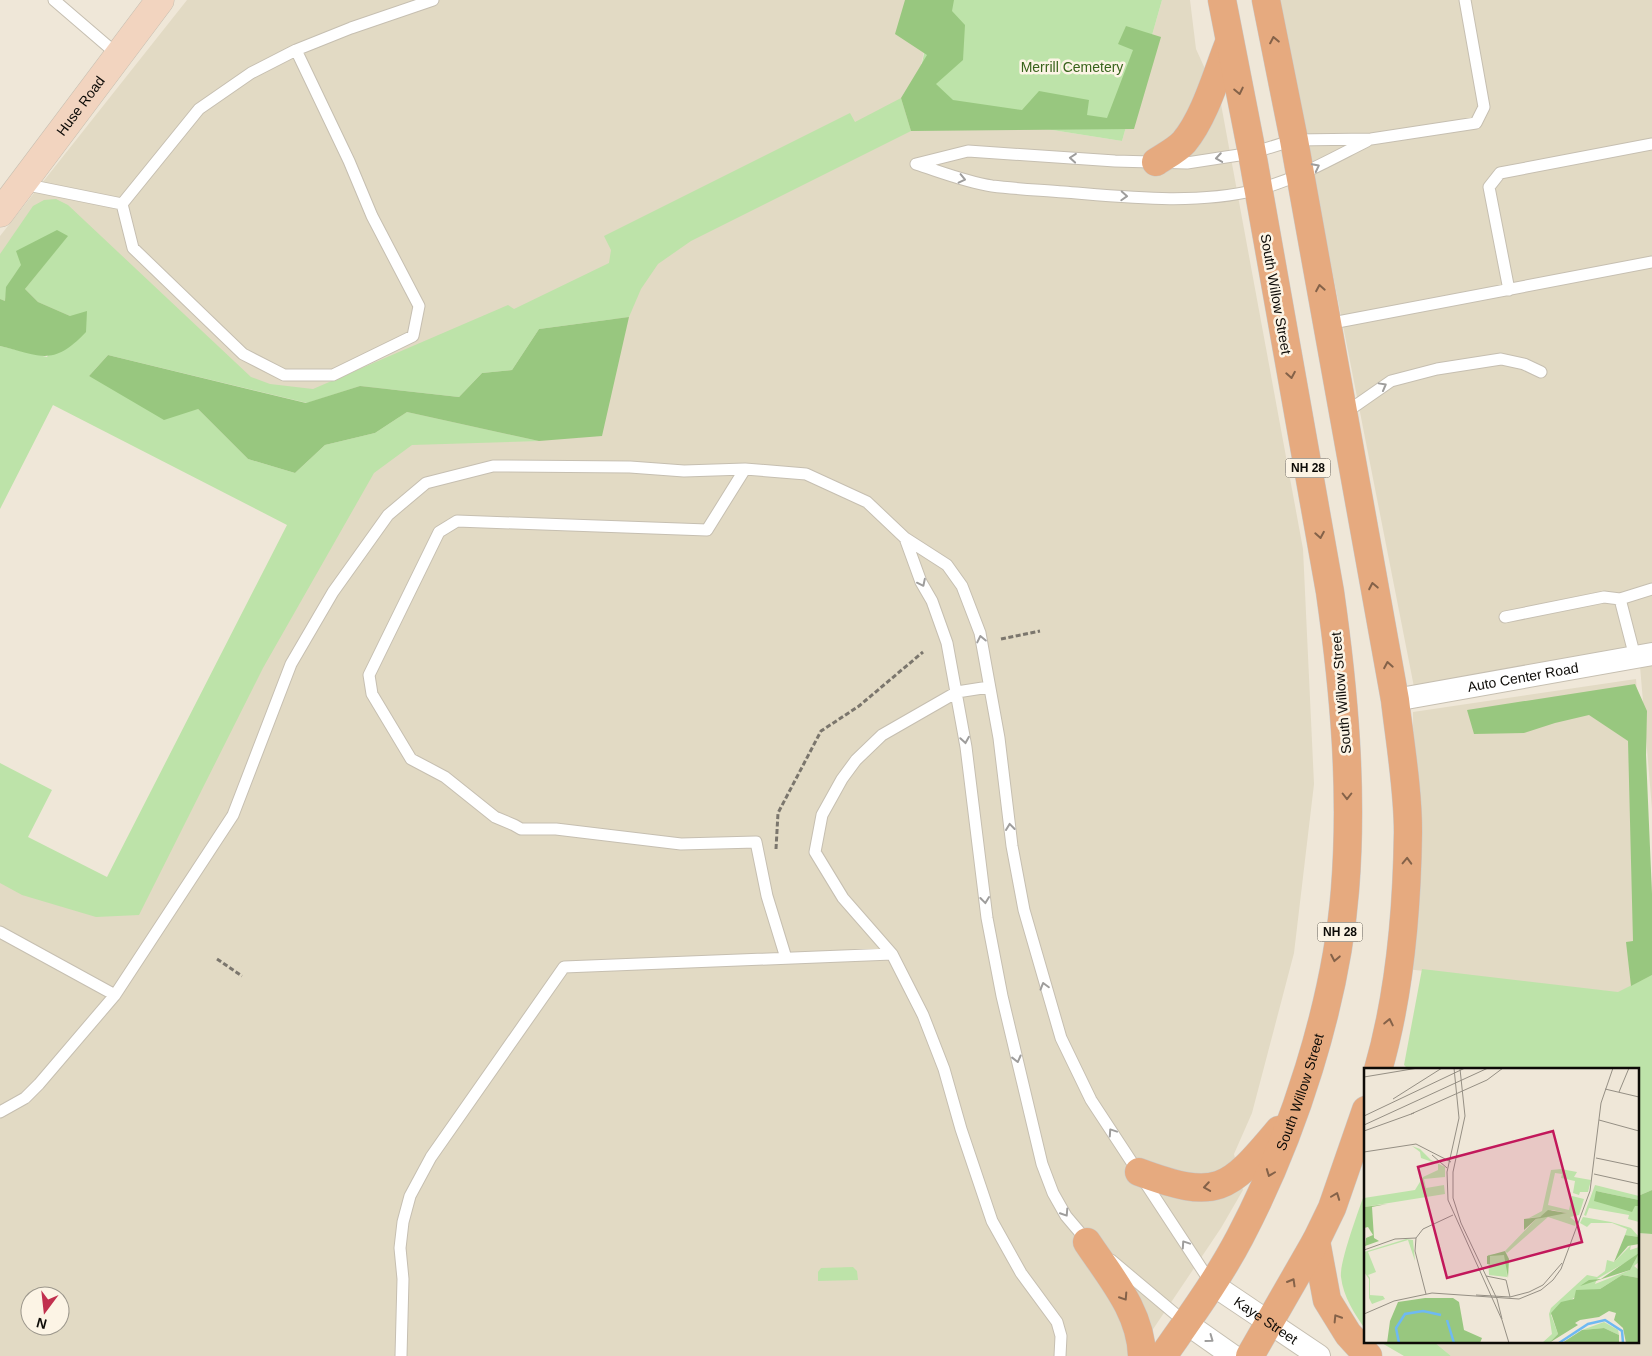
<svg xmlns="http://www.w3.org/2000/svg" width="1652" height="1356" font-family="Helvetica,sans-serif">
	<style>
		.commercial { fill: #e2dac4; fill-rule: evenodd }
		.green { fill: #bde3a9 }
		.forest { fill: #98c77f }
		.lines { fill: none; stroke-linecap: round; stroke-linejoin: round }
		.lane-casing { stroke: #c6bfb1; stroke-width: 13 }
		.street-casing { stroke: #c6bfb1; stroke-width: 24 }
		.secondary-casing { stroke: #c6bfb1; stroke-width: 29 }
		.primary-casing { stroke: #cac9c8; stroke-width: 29 }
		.path { stroke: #7b766d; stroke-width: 3; stroke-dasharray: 5 2.5; stroke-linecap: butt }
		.lane { stroke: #fff; stroke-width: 11 }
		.street { stroke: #fff; stroke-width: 22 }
		.secondary { stroke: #f2d4bf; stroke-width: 28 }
		.primary { stroke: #e6aa7f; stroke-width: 28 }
		.oneway { stroke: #846249 }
		.oneway2 { stroke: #9e9d9c }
		.labels { text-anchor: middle; stroke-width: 5; stroke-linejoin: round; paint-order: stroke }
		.shield { fill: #fcf4e5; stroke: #55514a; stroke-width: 1 }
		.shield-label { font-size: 12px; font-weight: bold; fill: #0d0b07 }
		.park-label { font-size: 14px; fill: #37621a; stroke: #fcf4e5 }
		.street-label { font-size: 14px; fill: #0d0b07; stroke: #fcf4e5 }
		.inset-river { fill: none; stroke: #6eb9f2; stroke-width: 2.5 }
		.inset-road { fill: none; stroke: #958f84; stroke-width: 1 }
		.view { fill: #c2185b; fill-opacity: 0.15; stroke: #c2185b; stroke-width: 2.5 }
		.inset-edge { fill: none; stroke: #0d0b07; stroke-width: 2.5 }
	</style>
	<rect width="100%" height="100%" fill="#efe7d8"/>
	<path class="commercial" d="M 187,0 L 935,0 L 912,108 L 1122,141 L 1162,0 L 1190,0 L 1196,49 L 1221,104 L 1303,549 L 1314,784 L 1294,953 L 1252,1113 L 1234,1154 L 1243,1190 L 1221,1228 L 1135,1356 L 0,1356 L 0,869 L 121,903 L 410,398 L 579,438 L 625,284 L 341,412 L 0,307 L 0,236 ZM 30,1296 L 60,1296 L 60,1326 L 30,1326 Z
		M 1279,0 L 1652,0 L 1652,809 L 1640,666 L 1414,687 Z
		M 1636,679 L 1652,891 L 1652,985 L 1641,995 L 1406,969 L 1414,842 L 1413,712 Z
		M 1638,1233 L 1652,1234 L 1652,1356 L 1451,1356 L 1434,1342 L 1638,1342 Z"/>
	<path class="green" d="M 936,0 L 1162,0 L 1122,141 L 912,108 Z
		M 901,98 L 911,131 L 691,241 L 658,264 L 641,289 L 629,317 L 539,329 L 512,370 L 482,373 L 459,397 L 360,386 L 307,403 L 108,355 L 89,376 L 198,409 L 248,459 L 295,473 L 325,445 L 375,433 L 407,412 L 539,441 L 412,445 L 374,473 L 263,668 L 139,915 L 96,917 L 22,895 L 0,883 L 0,763 L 52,790 L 28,837 L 107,877 L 287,525 L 53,405 L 0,509 L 0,346 L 47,357 L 70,316 L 38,302 L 25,289 L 67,236 C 40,253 8,266 5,301 L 0,299 L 0,254 L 33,206 L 44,200 L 56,199 L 68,205 L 251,377 L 270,384 L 313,389 L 508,305 L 514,309 L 609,263 L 611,250 L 604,236 L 850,113 L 855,122 Z
		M 1422,969 L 1618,992 L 1652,975 L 1652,1190 L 1638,1196 L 1638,1070 L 1409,1070 L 1404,1065 Z
		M 1366,1190 L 1366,1330 C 1355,1315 1343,1296 1341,1277 C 1339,1263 1360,1206 1366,1190 Z
		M 853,1267 L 857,1271 L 858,1280 L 818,1281 L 818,1272 L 821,1268 Z
		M 1380,1342 L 1434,1342 L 1451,1356 L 1404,1356 Z"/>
	<path class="forest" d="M 905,0 L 954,0 L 952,11 L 965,25 L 963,60 L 936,84 L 953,100 L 1022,110 L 1039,91 L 1089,100 L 1087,115 L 1107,118 L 1133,50 L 1118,44 L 1126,26 L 1161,37 L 1134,129 L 911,131 L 901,98 L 927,55 L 895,34 Z
		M 57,230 L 68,236 L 25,289 L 38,302 L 70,316 L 87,311 L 86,332 C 53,367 41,356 0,346 L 0,299 L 5,301 L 6,287 L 21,265 L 16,251 Z
		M 629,317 L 602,436 L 539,441 L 407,412 L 375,433 L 325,445 L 295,473 L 248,459 L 198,409 L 164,420 L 89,376 L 108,355 L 306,403 L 360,386 L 459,397 L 482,373 L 512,370 L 539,329 Z
		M 1635,684 L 1647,711 L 1646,755 L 1652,894 L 1652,975 L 1631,986 L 1626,942 L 1633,941 L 1628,741 L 1589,715 L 1555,723 L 1524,733 L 1474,734 L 1467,710 Z
		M 1652,1190 L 1652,1234 L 1638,1233 L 1638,1196 Z"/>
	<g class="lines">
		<defs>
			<path id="lane" d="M 54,0 L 118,55
				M 916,164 L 968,151 L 1115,161 L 1187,163 L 1252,153 L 1294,140 L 1371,139 L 1476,123 L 1484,107 L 1465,0
				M 916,164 C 941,172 966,182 992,186 C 1016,189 1040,190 1064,192 C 1126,197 1195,205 1256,190 C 1295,180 1331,159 1367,141
				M 23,184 L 122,204 L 199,109 L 251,73 L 296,50 L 351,28 L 433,0
				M 122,204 L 133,248 L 243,354 L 284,375 L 333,375 L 413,336 L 419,306 L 372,216 L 349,161 L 296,50
				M 1509,290 L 1489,187 L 1500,173 L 1652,144
				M 1327,324 L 1652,262
				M 1345,413 L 1391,381 L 1437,369 L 1501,359 L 1524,364 L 1541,372
				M 745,469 L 707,530 L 457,521 L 439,532 L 369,675 L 372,694 L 411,759 L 445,777 L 495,817 L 514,825 L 521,829 L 556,829 L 681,844 L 756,842 L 767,896 L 786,958
				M 905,538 L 921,582 L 932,601 L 947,643 L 966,747 L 987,918 L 1002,996 L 1042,1164 L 1053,1193 L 1066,1216 L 1088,1242
				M 1620,599 L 1652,589
				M 1505,617 L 1604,597 L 1620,599 L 1635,657
				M 989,687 L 957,692 L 882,735 L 856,760 L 842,779 L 822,815 L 815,852 L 843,898 L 892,954 L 923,1015 L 944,1069 L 961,1129 L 992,1221 L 1021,1273 L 1057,1322 L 1061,1336 L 1060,1356
				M 0,932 L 115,995
				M 0,1112 L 25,1098 L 39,1084 L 115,995 L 233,815 L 291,664 L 333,592 L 388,515 L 426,483 L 493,466 L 630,467 L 684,471 L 745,469 L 806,474 L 867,502 L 905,538 L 947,565 L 962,586 L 980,633 L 999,738 L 1012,846 L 1024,910 L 1061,1038 L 1091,1100 L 1211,1283
				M 1111,1260 L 1186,1323
				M 401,1356 L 403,1279 L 400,1248 L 403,1222 L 410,1196 L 431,1157 L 564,967 L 892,954"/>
			<g id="street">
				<path id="s1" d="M 1395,700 L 1652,654"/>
				<path id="s2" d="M 1212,1284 L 1319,1356"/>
				<path d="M 1186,1323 L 1233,1356"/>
			</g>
			<g id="secondary">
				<path id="s3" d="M 0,213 L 160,0"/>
			</g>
			<g id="primary">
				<path d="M 1266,0 L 1294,140 L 1395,700 C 1400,743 1408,789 1408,832 C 1407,911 1400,994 1378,1070"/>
				<path d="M 1156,162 C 1165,156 1177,150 1184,142 C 1205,117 1217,73 1229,43"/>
				<path d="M 1139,1172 C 1217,1201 1228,1191 1279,1130"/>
				<path d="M 1316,1241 L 1327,1300 L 1348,1334 L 1368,1356"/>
				<path d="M 1087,1242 C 1111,1278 1141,1312 1142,1356"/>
				<path id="s4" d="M 1163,1356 C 1190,1317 1218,1279 1240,1237 C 1293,1136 1336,1004 1345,890 C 1353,790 1344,690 1330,592 L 1252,153 L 1222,0"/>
				<path d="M 1250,1356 L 1316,1241 L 1332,1208 L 1366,1110"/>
			</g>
		</defs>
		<use href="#lane" class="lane-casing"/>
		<use href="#street" class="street-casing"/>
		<use href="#secondary" class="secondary-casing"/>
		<use href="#primary" class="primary-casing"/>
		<path class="path" d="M 1001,639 L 1040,631
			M 776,849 L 778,813 L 821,731 L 859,706 L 923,652
			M 217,959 L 242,976"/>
		<use href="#lane" class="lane"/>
		<use href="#street" class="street"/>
		<use href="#secondary" class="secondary"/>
		<use href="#primary" class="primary"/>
	</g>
	<defs><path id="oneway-chevron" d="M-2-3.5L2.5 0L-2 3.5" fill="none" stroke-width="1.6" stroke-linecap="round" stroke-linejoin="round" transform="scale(1.25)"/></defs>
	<g class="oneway">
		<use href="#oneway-chevron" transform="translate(1274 40) rotate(-101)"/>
		<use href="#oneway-chevron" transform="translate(1239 91) rotate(78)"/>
		<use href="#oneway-chevron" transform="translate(1320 288) rotate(-100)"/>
		<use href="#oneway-chevron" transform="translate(1291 375) rotate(80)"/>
		<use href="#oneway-chevron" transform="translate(1320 535) rotate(80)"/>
		<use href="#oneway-chevron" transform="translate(1373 586) rotate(-101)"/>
		<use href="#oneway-chevron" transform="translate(1388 665) rotate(-100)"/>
		<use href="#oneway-chevron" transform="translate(1347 796) rotate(90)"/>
		<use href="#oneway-chevron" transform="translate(1407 861) rotate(-88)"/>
		<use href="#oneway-chevron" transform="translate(1335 958) rotate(101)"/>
		<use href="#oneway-chevron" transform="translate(1389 1022) rotate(-78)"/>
		<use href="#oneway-chevron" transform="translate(1270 1173) rotate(111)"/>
		<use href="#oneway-chevron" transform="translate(1207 1187) rotate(171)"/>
		<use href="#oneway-chevron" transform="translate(1336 1196) rotate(-69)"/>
		<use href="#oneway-chevron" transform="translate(1292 1282) rotate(-60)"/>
		<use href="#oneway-chevron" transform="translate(1124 1297) rotate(57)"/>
		<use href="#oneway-chevron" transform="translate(1337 1318) rotate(-122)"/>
	</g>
	<g class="oneway2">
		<use href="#oneway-chevron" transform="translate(1073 158) rotate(-175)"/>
		<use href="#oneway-chevron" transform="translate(1219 158) rotate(171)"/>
		<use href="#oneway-chevron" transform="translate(1316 167) rotate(-27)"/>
		<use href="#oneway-chevron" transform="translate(962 179) rotate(13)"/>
		<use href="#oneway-chevron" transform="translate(1124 196) rotate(3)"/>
		<use href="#oneway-chevron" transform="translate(1383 386) rotate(-29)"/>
		<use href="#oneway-chevron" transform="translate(922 583) rotate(64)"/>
		<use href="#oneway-chevron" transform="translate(981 639) rotate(-102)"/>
		<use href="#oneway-chevron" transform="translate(965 740) rotate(81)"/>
		<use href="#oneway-chevron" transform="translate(1010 827) rotate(-97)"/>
		<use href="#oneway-chevron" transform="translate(985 900) rotate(83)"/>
		<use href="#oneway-chevron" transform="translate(1044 986) rotate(-106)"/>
		<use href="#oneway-chevron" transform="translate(1017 1059) rotate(76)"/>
		<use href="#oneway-chevron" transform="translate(1112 1132) rotate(-124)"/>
		<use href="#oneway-chevron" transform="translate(1065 1213) rotate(57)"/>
		<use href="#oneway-chevron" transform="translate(1185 1244) rotate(-124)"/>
		<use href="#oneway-chevron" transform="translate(1210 1339) rotate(36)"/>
	</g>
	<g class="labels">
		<g class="shield">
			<rect x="1285.5" y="458.5" width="45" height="19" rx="4"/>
			<rect x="1317.5" y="922.5" width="45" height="19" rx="4"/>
		</g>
		<g class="shield-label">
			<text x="1308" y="472">NH 28</text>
			<text x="1340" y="936">NH 28</text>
		</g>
		<g class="park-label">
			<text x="1072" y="72">Merrill Cemetery</text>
		</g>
		<g class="street-label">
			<text dy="5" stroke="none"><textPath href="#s3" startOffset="134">Huse Road</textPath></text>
			<text transform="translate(1276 294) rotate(80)" y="5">South Willow Street</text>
			<text dy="5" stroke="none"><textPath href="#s1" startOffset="130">Auto Center Road</textPath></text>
			<text transform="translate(1341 693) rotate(-95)" y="5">South Willow Street</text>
			<text dy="5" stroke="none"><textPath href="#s4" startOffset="299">South Willow Street</textPath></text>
			<text dy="5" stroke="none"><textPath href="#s2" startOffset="65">Kaye Street</textPath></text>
		</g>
	</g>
	<g transform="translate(1364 1068)">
		<rect width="275" height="275" fill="#efe7d8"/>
		<path d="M 48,78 L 56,81 L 67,92 L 81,99 L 81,109 L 60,111 L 62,120 L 80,117 L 81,126 L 0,139 L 0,130 L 51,122 L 59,109 L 74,102 L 74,96 L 57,90 L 56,84 ZM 197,101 L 213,104 L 210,109 L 227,112 L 224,124 L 216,124 L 215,127 L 209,125 L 211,113 L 197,110 L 198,106 L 191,105 L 184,137 L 205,142 L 208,128 L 220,131 L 215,147 L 206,149 L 211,153 L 214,150 L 211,158 L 184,149 L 143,185 L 141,183 L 172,151 L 185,147 L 203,145 L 188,142 L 176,149 L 165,150 L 178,143 L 187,102 ZM 231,117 L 275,128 L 275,132 L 232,123 L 275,138 L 275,154 L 264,151 L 265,147 L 225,140 L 222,148 L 220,147 ZM 219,149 L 247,154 L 267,160 L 275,169 L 261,167 L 263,161 L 248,155 L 227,155 L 223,159 L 216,155 ZM 42,171 L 49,172 L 51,193 L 44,172 L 4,184 L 12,204 L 4,207 L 6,210 L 6,227 L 19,228 L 21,231 L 8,236 L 5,230 L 5,211 L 0,204 L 0,184 ZM 267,177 L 266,182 L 275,179 L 275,194 L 270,198 L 275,202 L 275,210 L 258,207 L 236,221 L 219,223 L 187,247 L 194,266 L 185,275 L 178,275 L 188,266 L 185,246 L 187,240 L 223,207 L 233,209 L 241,203 L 243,192 L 250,194 ZM 273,188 L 266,202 L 231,216 L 233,211 ZM 142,185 L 143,209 L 125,207 L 124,187 ZM 240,254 L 254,262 L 255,267 L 240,260 L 218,262 Z" fill="#bde3a9" fill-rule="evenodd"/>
		<path d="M 232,123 L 275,132 L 275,138 L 271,138 L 268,144 L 230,133 ZM 23,136 L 8,139 L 10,170 L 15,173 L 1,178 L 2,170 L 9,167 L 4,159 L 0,160 L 0,139 ZM 184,142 L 203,145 L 172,151 L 160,162 L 160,151 L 176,149 ZM 261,167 L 275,169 L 275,176 L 264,178 L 250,194 ZM 141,183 L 145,191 L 144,210 L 140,187 L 126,188 L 126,196 L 123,196 L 123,188 ZM 275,185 L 266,202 L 216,218 L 225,212 L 237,211 ZM 258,207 L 275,210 L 275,275 L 262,275 L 259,260 L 250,252 L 252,245 L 245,243 L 235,249 L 216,252 L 211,255 L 214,257 L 185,275 L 194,266 L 187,245 L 197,234 L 210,231 L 212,222 L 236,221 ZM 61,230 L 89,230 L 95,234 L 100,262 L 118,270 L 116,275 L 23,275 L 26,253 L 34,234 ZM 240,260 L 255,267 L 255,275 L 198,275 L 218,262 Z" fill="#98c77f"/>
		<path class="inset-river" d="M 83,252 L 90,275M 35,275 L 32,260 L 41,246 L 59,243 L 77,247M 195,275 L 224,256 L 241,252 L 258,263 L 259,275"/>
		<path class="inset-road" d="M 90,0 L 95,50 L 83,104 L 84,132 L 138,252 L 145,275M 96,1 L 101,48 L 89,104 L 89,130 L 97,155 L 133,231 L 138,251M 0,9 L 54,0M 241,21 L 275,29M 255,24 L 265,0M 29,31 L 78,0M 47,46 L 123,12 L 139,0M 0,48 L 101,0M 235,52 L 275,63M 0,57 L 124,0M 0,63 L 50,45M 0,84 L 52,76 L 87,94M 68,87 L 83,100M 232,90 L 275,99M 230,106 L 275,116M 0,182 L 31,171 L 52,170M 122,208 L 142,212 L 146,229M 62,226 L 51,183 L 52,170 L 59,161 L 89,147M 112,227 L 146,229 L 165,224 L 179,217 L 198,195M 0,246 L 30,233 L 68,225 L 155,231 L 177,222 L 189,212 L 197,201 L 226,123 L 237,35 L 249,0"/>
		<path class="view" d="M 189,63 L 218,174 L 83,210 L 54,99 Z"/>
		<rect width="275" height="275" class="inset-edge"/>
	</g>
	<g transform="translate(45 1311) rotate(195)"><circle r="24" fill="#fcf4e5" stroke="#9c978c"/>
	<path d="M0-4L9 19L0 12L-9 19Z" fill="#c1304e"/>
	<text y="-8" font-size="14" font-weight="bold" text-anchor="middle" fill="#0d0b07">N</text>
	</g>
</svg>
